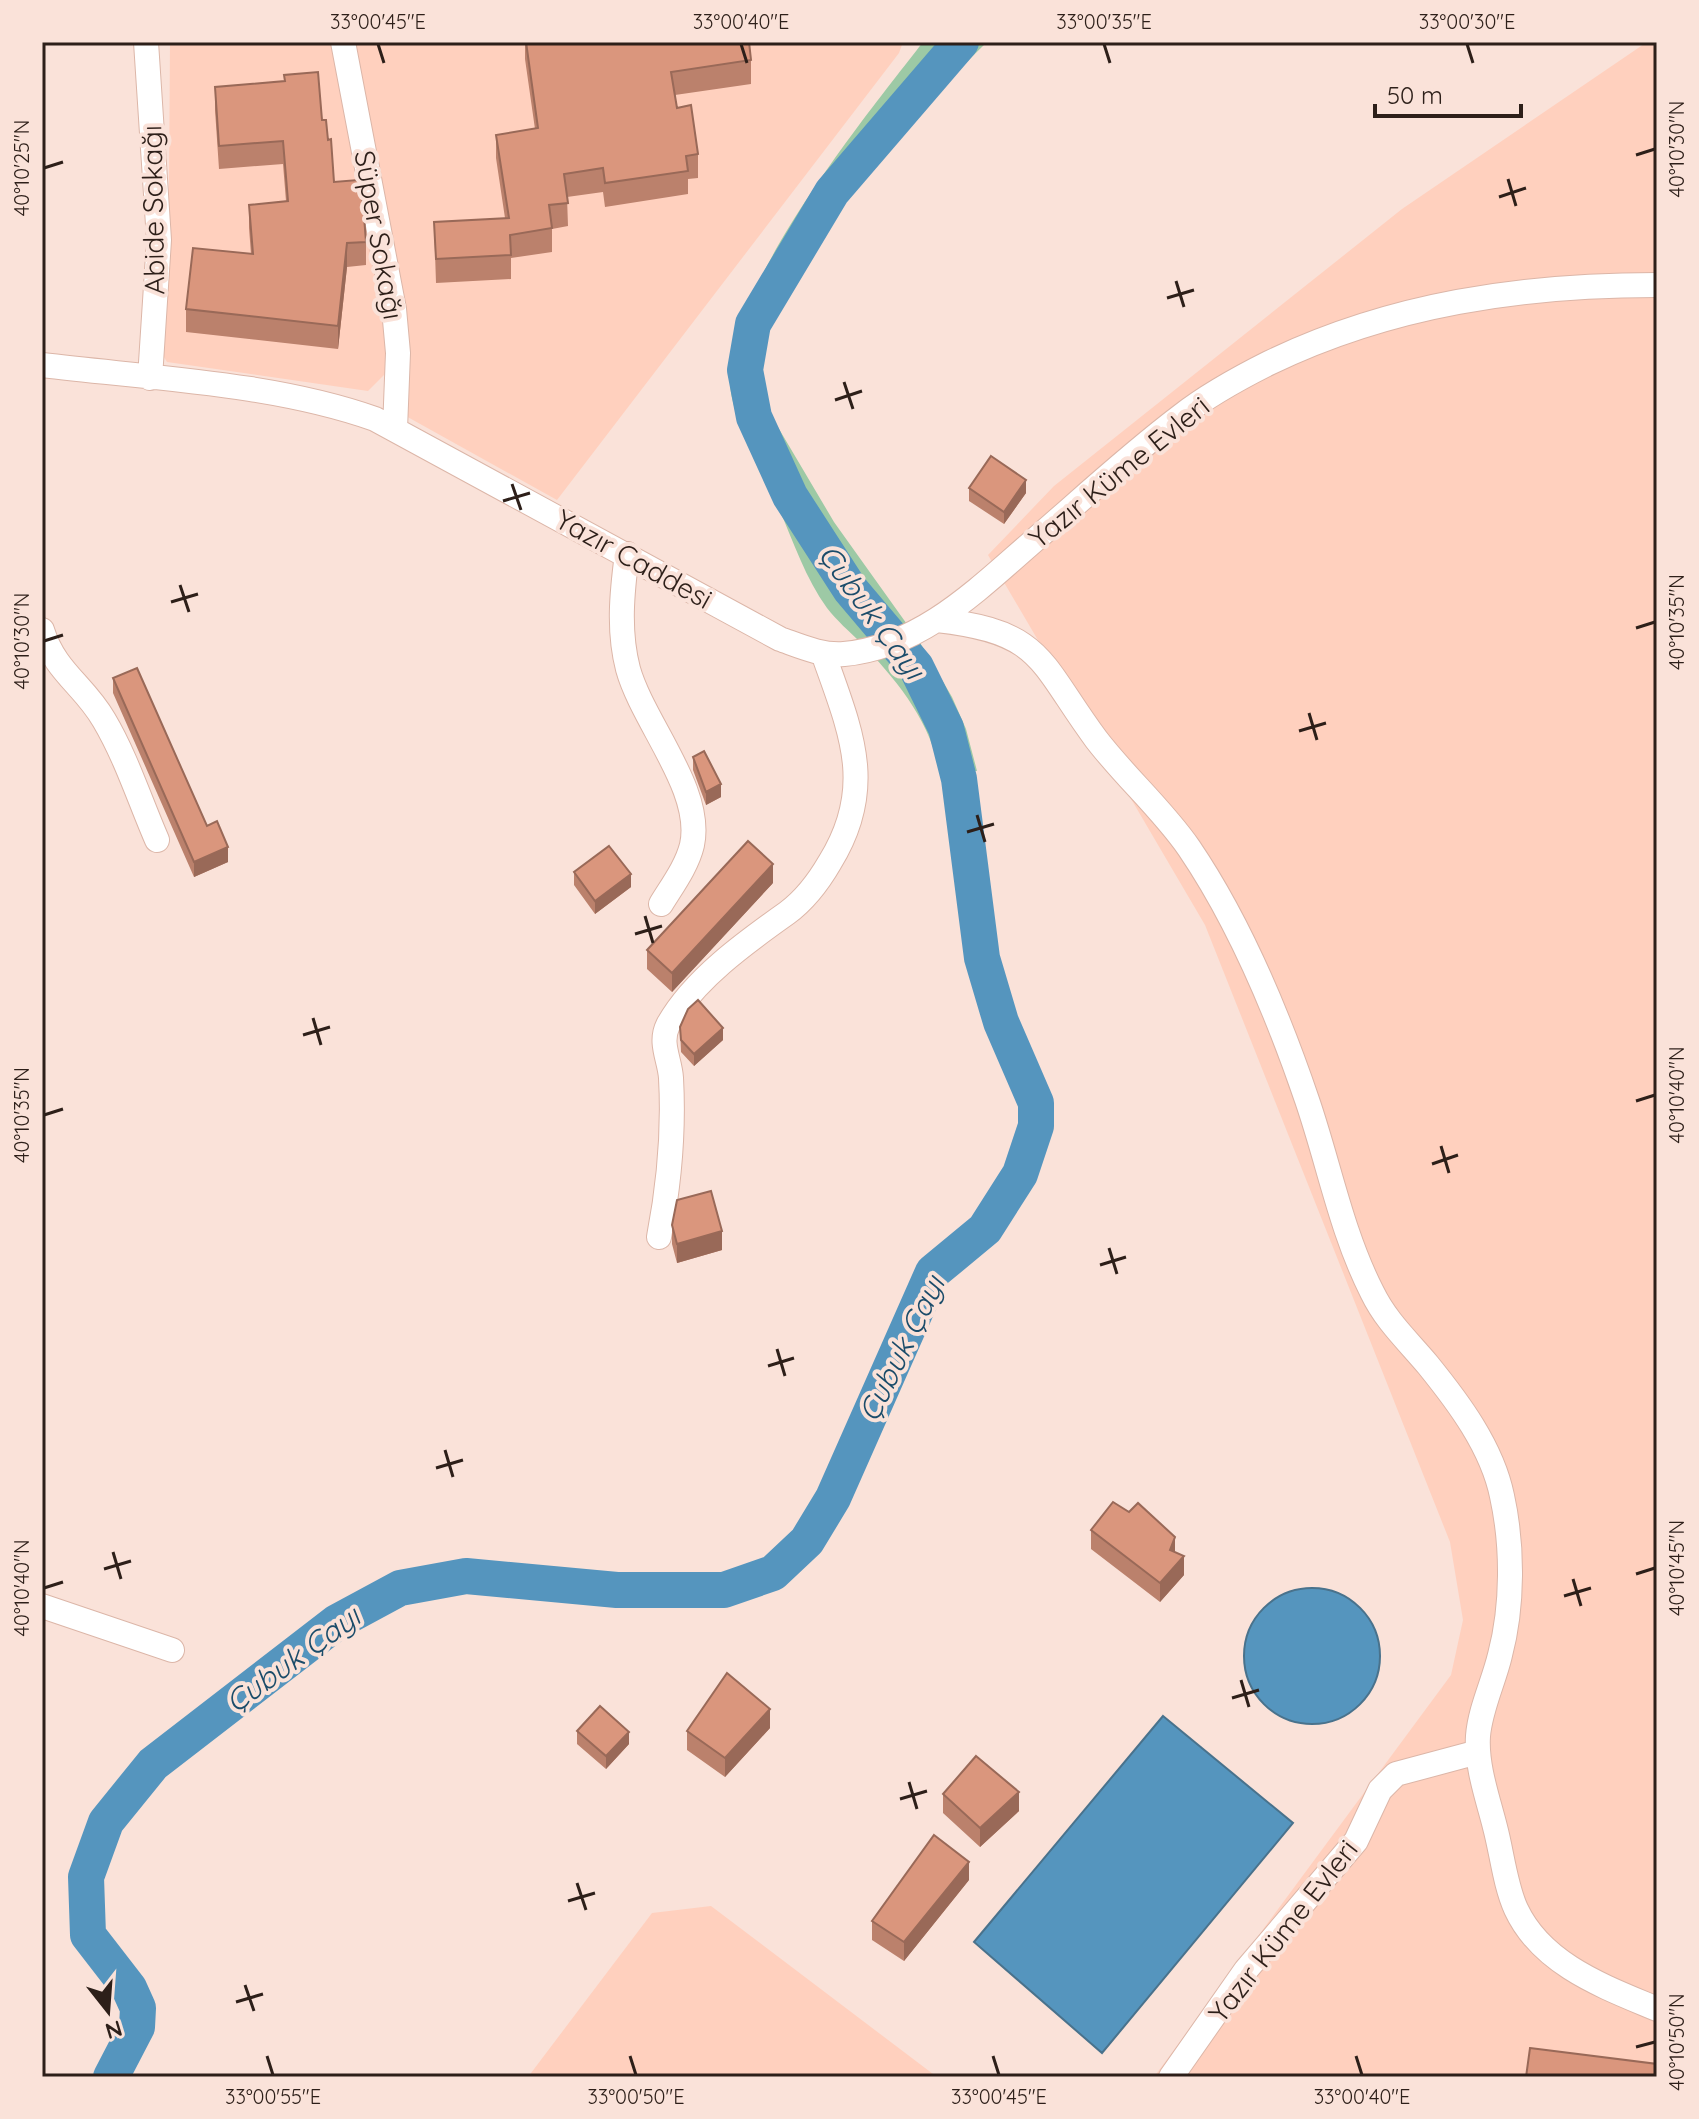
<svg xmlns="http://www.w3.org/2000/svg" width="1699" height="2119" font-family="Quicksand,sans-serif">
	<style>
		.built { fill: #ffd0be }
		.green { fill: #9dc9a5 }
		.water { fill: #5595be; stroke: #49728c; stroke-width: 2 }
		.lines { fill: none; stroke-linecap: round; stroke-linejoin: round }
		.river { stroke: #5595be; stroke-width: 36 }
		.minor-casing { stroke: #dcb6a8; stroke-width: 26 }
		.minor { stroke: #fff; stroke-width: 24 }
		.wall { fill: #bb816c }
		.shaded-wall { fill: #996958 }
		.building { fill: #da967d; stroke: #996958; stroke-width: 2 }
		.ticks { fill: none; stroke: #2d1f19; stroke-width: 3 }
		.labels { text-anchor: middle; stroke-width: 8; stroke-linejoin: round; paint-order: stroke }
		.street-label { font-size: 28px; fill: #2d1f19; stroke: #fae2d9 }
		.water-label { font-size: 30px; font-style: italic; fill: #1b4c6a; stroke: #fae2d9 }
		.neatline { fill: none; stroke: #2d1f19; stroke-width: 3 }
		.ticks-label { font-size: 20px; text-anchor: middle; fill: #2d1f19 }
	</style>
	<rect width="100%" height="100%" fill="#fae2d9"/>
	<path class="built" d="M 170,42 L 903,42 L 899,53 L 557,500 L 404,415 L 383,297 L 390,369 L 368,391 L 167,362 L 156,344 L 169,187 Z
		M 1647,42 L 1657,42 L 1657,2077 L 1154,2077 L 1451,1675 L 1463,1620 L 1450,1542 L 1205,925 L 988,555 L 1054,486 L 1402,209 Z
		M 711,1906 L 937,2077 L 528,2077 L 652,1913 Z"/>
	<path class="green" d="M 923,42 L 987,42 L 917,111 L 849,190 L 792,277 L 762,331 L 756,353 L 760,392 L 769,412 L 834,522 L 919,641 L 952,697 L 966,729 L 977,771 L 939,770 C 930,720 895,678 861,643 C 849,631 837,621 827,608 C 805,578 792,538 777,504 C 761,470 740,435 732,398 C 711,304 866,116 923,42 Z"/>
	<path class="water" d="M1244 1656a68 68 0 1 1 136 0a68 68 0 1 1-136 0Z
		M 1163,1716 L 1293,1823 L 1102,2053 L 974,1942 Z"/>
	<g class="lines">
		<path class="river" d="M 111,2077 L 137,2027 L 138,2008 L 129,1988 L 88,1935 L 86,1877 L 106,1822 L 153,1764 L 337,1622 L 400,1588 L 466,1576 L 617,1590 L 724,1590 L 773,1573 L 807,1541 L 833,1498 L 933,1272 L 985,1229 L 1020,1174 L 1036,1126 L 1036,1103 L 1001,1022 L 982,958 L 959,779 L 946,728 L 916,667 L 850,589 L 790,496 L 754,417 L 745,370 L 753,324 L 832,192 L 961,42"/>
		<defs>
			<path id="minor" d="M 146,42 L 159,240 L 150,378
				M 343,42 L 394,309 L 398,353 L 395,429
				M 42,365 C 149,378 274,383 375,419 L 780,639 C 800,646 822,656 844,654 C 919,647 975,592 1029,545 C 1079,502 1128,456 1181,416 C 1208,395 1239,378 1269,363 C 1391,304 1522,285 1657,285
				M 627,554 C 622,592 618,631 628,669 C 643,723 704,790 692,845 C 687,866 672,886 661,904
				M 937,620 C 1044,632 1039,662 1096,739 C 1125,777 1162,809 1189,848 C 1240,923 1278,1015 1307,1100 C 1329,1164 1341,1231 1372,1292 C 1386,1321 1407,1340 1428,1365 C 1458,1402 1492,1447 1502,1496 C 1513,1546 1513,1606 1500,1655 C 1494,1681 1480,1709 1478,1736 C 1476,1766 1488,1799 1495,1827 C 1502,1853 1505,1885 1516,1909 C 1542,1965 1605,1987 1657,2009
				M 42,630 C 55,672 84,685 104,720 C 126,757 140,801 157,840
				M 659,1237 C 669,1185 674,1131 671,1078 C 670,1060 659,1043 668,1025 C 693,980 746,942 787,913 C 806,899 819,881 830,862 C 877,786 850,730 823,653
				M 42,1606 L 172,1650
				M 1171,2077 L 1246,1970 L 1356,1841 L 1380,1790 L 1396,1774 L 1478,1752"/>
		</defs>
		<use href="#minor" class="minor-casing"/>
		<use href="#minor" class="minor"/>
	</g>
	<path class="wall" d="M 525,42 L 749,42 L 751,60 L 751,84 L 675,95 L 677,108 L 698,154 L 698,178 L 688,179 L 688,194 L 605,207 L 603,192 L 567,197 L 568,226 L 552,229 L 552,252 L 511,258 L 511,279 L 436,283 L 434,222 L 505,218 L 496,158 L 496,135 L 535,129 L 525,59 Z
		M 284,75 L 322,120 L 328,140 L 334,182 L 366,242 L 366,265 L 347,267 L 338,349 L 186,332 L 186,309 L 251,254 L 249,228 L 249,205 L 286,201 L 283,164 L 219,169 L 215,110 L 215,87 L 284,81 Z
		M 969,488 L 1026,493 L 1004,524 L 969,501 Z
		M 113,678 L 207,826 L 228,862 L 194,877 L 113,693 Z
		M 693,757 L 721,797 L 706,805 L 693,770 Z
		M 574,872 L 631,887 L 595,914 L 574,885 Z
		M 773,883 L 672,992 L 647,969 L 647,950 Z
		M 680,1027 L 723,1040 L 694,1066 L 681,1052 Z
		M 672,1225 L 722,1250 L 677,1263 L 672,1244 Z
		M 1091,1530 L 1175,1552 L 1184,1575 L 1160,1602 L 1091,1549 Z
		M 770,1728 L 725,1777 L 687,1750 L 687,1731 Z
		M 577,1731 L 629,1744 L 606,1769 L 577,1744 Z
		M 943,1794 L 1019,1811 L 980,1847 L 943,1813 Z
		M 969,1880 L 904,1961 L 872,1940 L 872,1921 Z"/>
	<path class="shaded-wall" d="M 347,243 L 347,267 L 338,349 L 338,326 Z
		M 1026,480 L 1026,493 L 1004,524 L 1004,512 Z
		M 721,784 L 721,797 L 706,805 L 706,792 Z
		M 228,847 L 228,862 L 194,877 L 194,862 Z
		M 773,864 L 773,883 L 672,992 L 672,973 Z
		M 631,874 L 631,887 L 595,914 L 595,901 Z
		M 723,1028 L 723,1040 L 694,1066 L 694,1054 Z
		M 722,1231 L 722,1250 L 677,1263 L 677,1244 Z
		M 1175,1537 L 1175,1556 L 1170,1550 Z
		M 1184,1556 L 1184,1575 L 1160,1602 L 1160,1583 Z
		M 770,1709 L 770,1728 L 725,1777 L 725,1758 Z
		M 629,1732 L 629,1744 L 606,1769 L 606,1756 Z
		M 1019,1792 L 1019,1811 L 980,1847 L 980,1828 Z
		M 969,1862 L 969,1880 L 904,1961 L 904,1942 Z"/>
	<path class="building" d="M 526,42 L 749,42 L 751,60 L 671,72 L 677,108 L 691,105 L 698,154 L 686,156 L 688,171 L 605,183 L 603,168 L 564,174 L 568,203 L 549,205 L 552,228 L 510,235 L 511,255 L 436,259 L 434,222 L 509,218 L 496,135 L 538,128 Z
		M 318,72 L 322,120 L 326,120 L 328,140 L 331,139 L 334,182 L 358,180 L 363,203 L 366,242 L 347,243 L 338,326 L 186,309 L 193,248 L 253,254 L 249,205 L 288,201 L 283,141 L 219,146 L 215,87 L 285,81 L 284,75 Z
		M 991,456 L 1026,480 L 1004,512 L 969,488 Z
		M 137,668 L 207,826 L 217,821 L 228,847 L 194,862 L 113,678 Z
		M 704,751 L 721,784 L 706,792 L 693,757 Z
		M 748,841 L 773,864 L 672,973 L 647,950 Z
		M 609,846 L 631,874 L 595,901 L 574,872 Z
		M 698,1000 L 723,1028 L 694,1054 L 681,1040 L 680,1027 L 688,1009 Z
		M 711,1191 L 722,1231 L 677,1244 L 672,1225 L 677,1200 Z
		M 1113,1502 L 1129,1512 L 1138,1503 L 1175,1537 L 1170,1550 L 1184,1556 L 1160,1583 L 1091,1530 Z
		M 727,1673 L 770,1709 L 725,1758 L 687,1731 Z
		M 600,1706 L 629,1732 L 606,1756 L 577,1731 Z
		M 976,1756 L 1019,1792 L 980,1828 L 943,1794 Z
		M 934,1835 L 969,1862 L 904,1942 L 872,1921 Z
		M 1530,2048 L 1657,2064 L 1657,2077 L 1526,2077 Z"/>
	<path class="ticks" d="M 378,44 L 384,63M 741,44 L 747,63M 1104,44 L 1110,63M 1467,44 L 1473,63M 1636,155 L 1655,149M 44,168 L 63,162M 1508,179 L 1516,206M 1499,197 L 1526,188M 1176,281 L 1184,307M 1167,298 L 1194,290M 844,382 L 853,409M 835,400 L 862,391M 512,484 L 521,510M 503,501 L 530,493M 180,585 L 189,612M 171,602 L 198,594M 1636,628 L 1655,622M 44,641 L 63,635M 1309,713 L 1317,740M 1299,731 L 1326,723M 977,815 L 985,842M 967,832 L 994,824M 645,916 L 653,943M 635,934 L 662,926M 313,1018 L 321,1045M 303,1035 L 330,1027M 1636,1101 L 1655,1095M 44,1115 L 63,1109M 1441,1146 L 1449,1173M 1432,1164 L 1458,1155M 1109,1248 L 1117,1274M 1100,1265 L 1126,1257M 777,1349 L 785,1376M 768,1366 L 794,1358M 445,1450 L 453,1477M 436,1468 L 463,1460M 113,1552 L 121,1579M 104,1569 L 131,1561M 1636,1574 L 1655,1568M 1573,1579 L 1581,1606M 44,1588 L 63,1582M 1564,1596 L 1591,1588M 1241,1680 L 1249,1707M 1232,1698 L 1259,1690M 909,1782 L 917,1809M 900,1799 L 927,1791M 577,1883 L 586,1910M 568,1901 L 595,1893M 245,1985 L 254,2011M 236,2002 L 263,1994M 1636,2047 L 1655,2042M 267,2056 L 273,2075M 630,2056 L 636,2075M 993,2056 L 999,2075M 1356,2056 L 1362,2075"/>
	<g class="labels">
		<g class="street-label">
			<text transform="translate(153 210) rotate(-91)" y="10">Abide Sokağı</text>
			<text transform="translate(379 235) rotate(80)" y="10">Süper Sokağı</text>
			<text transform="translate(1119 472) rotate(-39)" y="10">Yazır Küme Evleri</text>
			<text transform="translate(634 559) rotate(29)" y="10">Yazır Caddesi</text>
			<text transform="translate(1283 1931) rotate(-52)" y="10">Yazır Küme Evleri</text>
		</g>
		<g class="water-label">
			<text transform="translate(871 612) rotate(54)" y="10">Çubuk Çayı</text>
			<text transform="translate(902 1349) rotate(-64)" y="10">Çubuk Çayı</text>
			<text transform="translate(293 1660) rotate(-36)" y="10">Çubuk Çayı</text>
		</g>
	</g>
	<rect width="1699" height="2119" fill="none" stroke="#fae2d9" stroke-width="88"/>
	<g transform="translate(108 2011) rotate(163)" stroke="#fae2d9" stroke-width="6" paint-order="stroke">
	<path d="M0-6L14 30L0 20L-14 30Z" fill="#2d1f19"/>
	<text y="-12" font-size="22" font-weight="bold" text-anchor="middle" fill="#2d1f19">N</text>
	</g>
	<path d="M1375 104v12h146v-12" fill="none" stroke="#2d1f19" stroke-width="4"/>
	<text x="1387" y="104" font-size="24" fill="#2d1f19" stroke="#fae2d9" stroke-width="6" paint-order="stroke">50 m</text>
	<rect x="44" y="44" width="1611" height="2031" class="neatline"/>
	<g class="ticks-label">
		<text x="378" y="29">33°00'45"E</text>
		<text x="741" y="29">33°00'40"E</text>
		<text x="1104" y="29">33°00'35"E</text>
		<text x="1467" y="29">33°00'30"E</text>
		<text transform="translate(1677 149) rotate(-90)" y="7">40°10'30"N</text>
		<text transform="translate(22 168) rotate(-90)" y="7">40°10'25"N</text>
		<text transform="translate(1677 622) rotate(-90)" y="7">40°10'35"N</text>
		<text transform="translate(22 641) rotate(-90)" y="7">40°10'30"N</text>
		<text transform="translate(1677 1095) rotate(-90)" y="7">40°10'40"N</text>
		<text transform="translate(22 1115) rotate(-90)" y="7">40°10'35"N</text>
		<text transform="translate(1677 1568) rotate(-90)" y="7">40°10'45"N</text>
		<text transform="translate(22 1588) rotate(-90)" y="7">40°10'40"N</text>
		<text transform="translate(1677 2042) rotate(-90)" y="7">40°10'50"N</text>
		<text x="273" y="2104">33°00'55"E</text>
		<text x="636" y="2104">33°00'50"E</text>
		<text x="999" y="2104">33°00'45"E</text>
		<text x="1362" y="2104">33°00'40"E</text>
	</g>
</svg>
